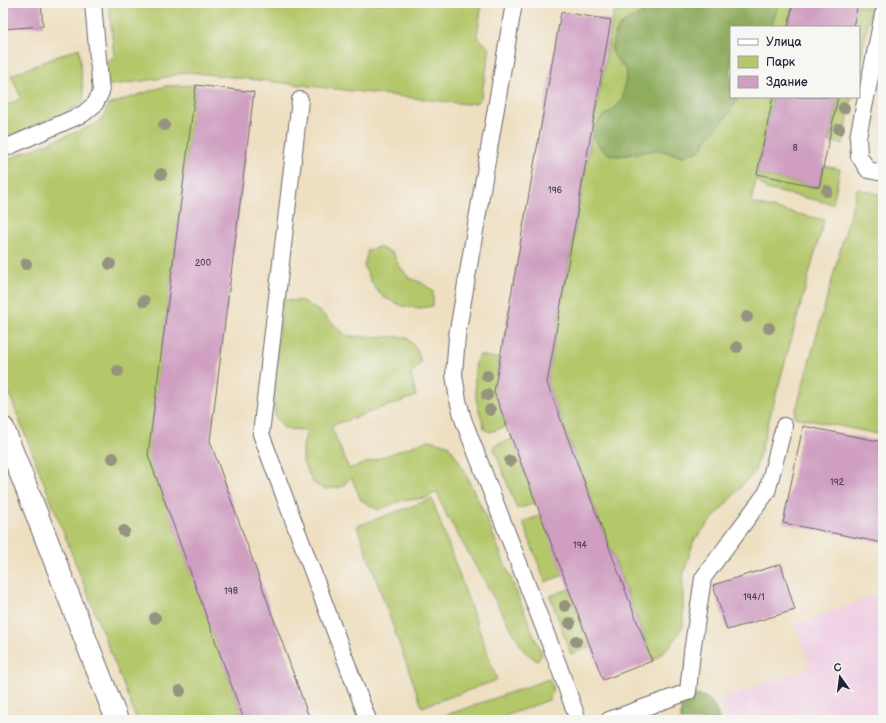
<svg xmlns="http://www.w3.org/2000/svg" width="886" height="723" font-family="'Balsamiq Sans',sans-serif">
	<style>
		.built { fill: #f0d0e4 }
		.green { fill: #b4c76b; stroke: #6b7453 }
		.forest { fill: #8fac5f; stroke: #58674d }
		.building { fill: #cf9ec1 }
		.lines { fill: none; stroke-linecap: round; stroke-linejoin: round }
		.lane-casing { stroke: #69646a; stroke-width: 18 }
		.street-casing { stroke: #69646a; stroke-width: 24 }
		.lane { stroke: #fff; stroke-width: 16 }
		.street { stroke: #fff; stroke-width: 22 }
		.tree { fill: #96937f }
		.labels { text-anchor: middle; stroke-width: 4; stroke-linejoin: round; paint-order: stroke }
		.number-label { font-size: 9px; fill: #4d415c }
	</style>
	<rect width="100%" height="100%" fill="#f6f6f2"/>
	<filter id="ink" filterUnits="userSpaceOnUse"><feTurbulence type="fractalNoise" baseFrequency=".025" numOctaves="2"/><feDisplacementMap in="SourceGraphic" scale="8" xChannelSelector="R" yChannelSelector="G"/><feConvolveMatrix kernelMatrix="1 2 1 2 8 2 1 2 1" color-interpolation-filters="sRGB"/></filter>
	<filter id="wash" filterUnits="userSpaceOnUse"><feTurbulence type="fractalNoise" baseFrequency=".012" numOctaves="4" result="noise"/><feDisplacementMap in="SourceGraphic" scale="16" xChannelSelector="R" yChannelSelector="G"/><feGaussianBlur stdDeviation="0.9" result="paint"/><feColorMatrix in="noise" values="0 0 0 0 0 0 0 0 0 0 0 0 0 0 0 0 0 1.4 0 .05"/><feComposite in="paint" operator="in"/></filter>
	<g filter="url(#wash)">
		<rect width="100%" height="100%" fill="#eedfc1"/>
		<path class="built" d="M 883,592 L 883,720 L 727,720 L 720,699 L 811,667 L 795,625 Z"/>
		<path class="green" d="M 109,3 L 482,3 L 477,36 L 490,49 L 481,98 L 476,103 L 466,104 L 188,72 L 157,79 L 105,86 L 104,66 L 107,61 L 114,57 Z
			M 623,3 L 793,3 L 788,27 L 731,27 L 731,97 L 773,97 L 757,174 L 819,187 L 824,166 L 840,169 L 833,204 L 766,189 L 756,178 L 751,203 L 824,220 L 755,471 L 694,540 L 683,576 L 683,626 L 672,644 L 653,661 L 547,383 L 498,401 L 507,426 L 490,432 L 485,430 C 482,421 479,412 477,403 C 475,394 472,360 480,355 L 500,359 L 497,374 L 547,383 L 614,12 L 624,12 Z
			M 857,5 L 871,8 L 860,62 L 859,61 L 859,27 L 853,27 Z
			M 79,48 L 84,99 L 77,107 L 3,139 L 3,107 L 21,98 L 11,75 Z
			M 196,85 L 151,434 L 151,462 L 244,720 L 137,720 L 3,378 L 3,161 L 96,124 L 105,114 L 108,105 L 165,86 Z
			M 838,97 L 852,97 L 843,144 L 829,142 Z
			M 857,189 L 883,195 L 883,435 L 794,417 Z
			M 379,247 L 393,253 L 398,264 L 409,278 L 422,283 L 433,291 L 433,306 L 420,308 L 403,306 L 383,297 L 372,284 L 364,266 L 368,250 Z
			M 283,300 L 303,301 L 320,312 L 347,336 L 406,337 L 417,349 L 421,362 L 411,374 L 416,396 L 331,426 L 349,469 L 429,440 L 448,445 L 458,459 L 482,508 L 542,655 L 537,661 L 524,651 L 446,514 L 437,492 L 426,498 L 400,501 L 378,510 L 361,500 L 351,477 L 342,487 L 324,489 L 313,483 L 303,462 L 303,447 L 307,430 L 285,429 L 275,416 L 272,387 Z
			M 512,439 L 536,503 L 517,509 L 493,446 Z
			M 432,499 L 497,680 L 422,707 L 357,526 Z
			M 541,515 L 564,575 L 545,582 L 523,522 Z
			M 569,589 L 591,647 L 571,654 L 550,596 Z
			M 549,679 C 554,686 553,693 549,700 L 494,720 L 432,720 Z"/>
		<path class="forest" d="M 639,3 L 779,3 L 771,27 L 731,27 L 731,97 L 738,97 C 731,116 716,127 704,142 L 704,147 L 699,151 L 683,156 L 657,150 L 621,156 L 610,155 L 600,148 L 593,137 L 596,127 L 600,119 L 617,106 L 622,99 L 627,71 C 622,66 614,58 612,50 C 611,44 616,30 620,26 C 626,20 635,17 643,13 Z
			M 692,695 C 712,695 713,704 720,720 L 681,720 L 681,709 Z"/>
		<g id="blocks">
			<path class="building" d="M 3,3 L 41,3 L 43,26 L 3,29 Z
				M 793,3 L 858,3 L 853,27 L 788,27 Z
				M 561,12 L 611,20 L 547,383 L 652,661 L 603,680 L 494,392 Z
				M 196,85 L 254,92 L 210,441 L 310,720 L 244,720 L 148,455 Z
				M 773,97 L 838,97 L 819,187 L 757,174 Z
				M 803,426 L 883,442 L 883,543 L 783,523 Z
				M 781,564 L 795,610 L 727,630 L 713,585 Z"/>
		</g>
	</g>
	<g filter="url(#ink)">
		<use href="#blocks" fill-opacity="0" stroke="#69646a" stroke-width="1"/>
		<g class="lines">
			<defs>
				<path id="lane" d="M 514,3 L 457,336 L 454,375 L 458,400 L 463,419 L 559,667 L 578,720
					M 883,14 L 858,137 L 859,156 L 868,170 L 883,173
					M 300,100 L 261,434 L 368,720
					M 3,149 L 83,114 L 95,104 L 101,92 L 93,3
					M 609,720 L 688,692 L 692,652 L 703,578 L 767,492 L 784,426"/>
				<path id="street" d="M 3,428 L 117,720"/>
			</defs>
			<use href="#lane" class="lane-casing"/>
			<use href="#street" class="street-casing"/>
			<use href="#lane" class="lane"/>
			<use href="#street" class="street"/>
		</g>
		<g class="tree">
			<circle cx="844" cy="108" r="6"/>
			<circle cx="164" cy="125" r="6"/>
			<circle cx="839" cy="129" r="6"/>
			<circle cx="161" cy="174" r="6"/>
			<circle cx="827" cy="191" r="6"/>
			<circle cx="26" cy="264" r="6"/>
			<circle cx="110" cy="264" r="6"/>
			<circle cx="144" cy="301" r="6"/>
			<circle cx="747" cy="317" r="6"/>
			<circle cx="769" cy="328" r="6"/>
			<circle cx="737" cy="347" r="6"/>
			<circle cx="118" cy="371" r="6"/>
			<circle cx="487" cy="376" r="6"/>
			<circle cx="487" cy="395" r="6"/>
			<circle cx="490" cy="410" r="6"/>
			<circle cx="113" cy="458" r="6"/>
			<circle cx="510" cy="461" r="6"/>
			<circle cx="124" cy="531" r="6"/>
			<circle cx="565" cy="606" r="6"/>
			<circle cx="155" cy="618" r="6"/>
			<circle cx="570" cy="623" r="6"/>
			<circle cx="576" cy="641" r="6"/>
			<circle cx="180" cy="691" r="6"/>
		</g>
	</g>
	<g class="labels">
		<g class="number-label">
			<text x="795" y="151">8</text>
			<text x="555" y="193">196</text>
			<text x="203" y="266">200</text>
			<text x="837" y="485">192</text>
			<text x="580" y="548">194</text>
			<text x="231" y="594">198</text>
			<text x="754" y="600">194/1</text>
		</g>
	</g>
	<rect width="886" height="723" fill="none" stroke="#f6f6f2" stroke-width="16"/>
	<rect x="730" y="26" width="130" height="72" fill="#f6f6f2" stroke="#a1a1a9"/>
	<rect x="738" y="39" width="20" height="6" fill="#ffffff" stroke="#a1a1a9"/>
	<text x="766" y="46" font-size="12" fill="#22223b">Улица</text>
	<rect x="738" y="56" width="20" height="12" fill="#b4c76b" stroke="#a1a1a9"/>
	<text x="766" y="66" font-size="12" fill="#22223b">Парк</text>
	<rect x="738" y="76" width="20" height="12" fill="#cf9ec1" stroke="#a1a1a9"/>
	<text x="766" y="86" font-size="12" fill="#22223b">Здание</text>
	<g transform="translate(840 677) rotate(346)" stroke="#f6f6f2" stroke-width="3" paint-order="stroke">
	<path d="M0-3L7 15L0 10L-7 15Z" fill="#22223b"/>
	<text y="-6" font-size="11" font-weight="bold" text-anchor="middle" fill="#22223b">С</text>
	</g>
</svg>
